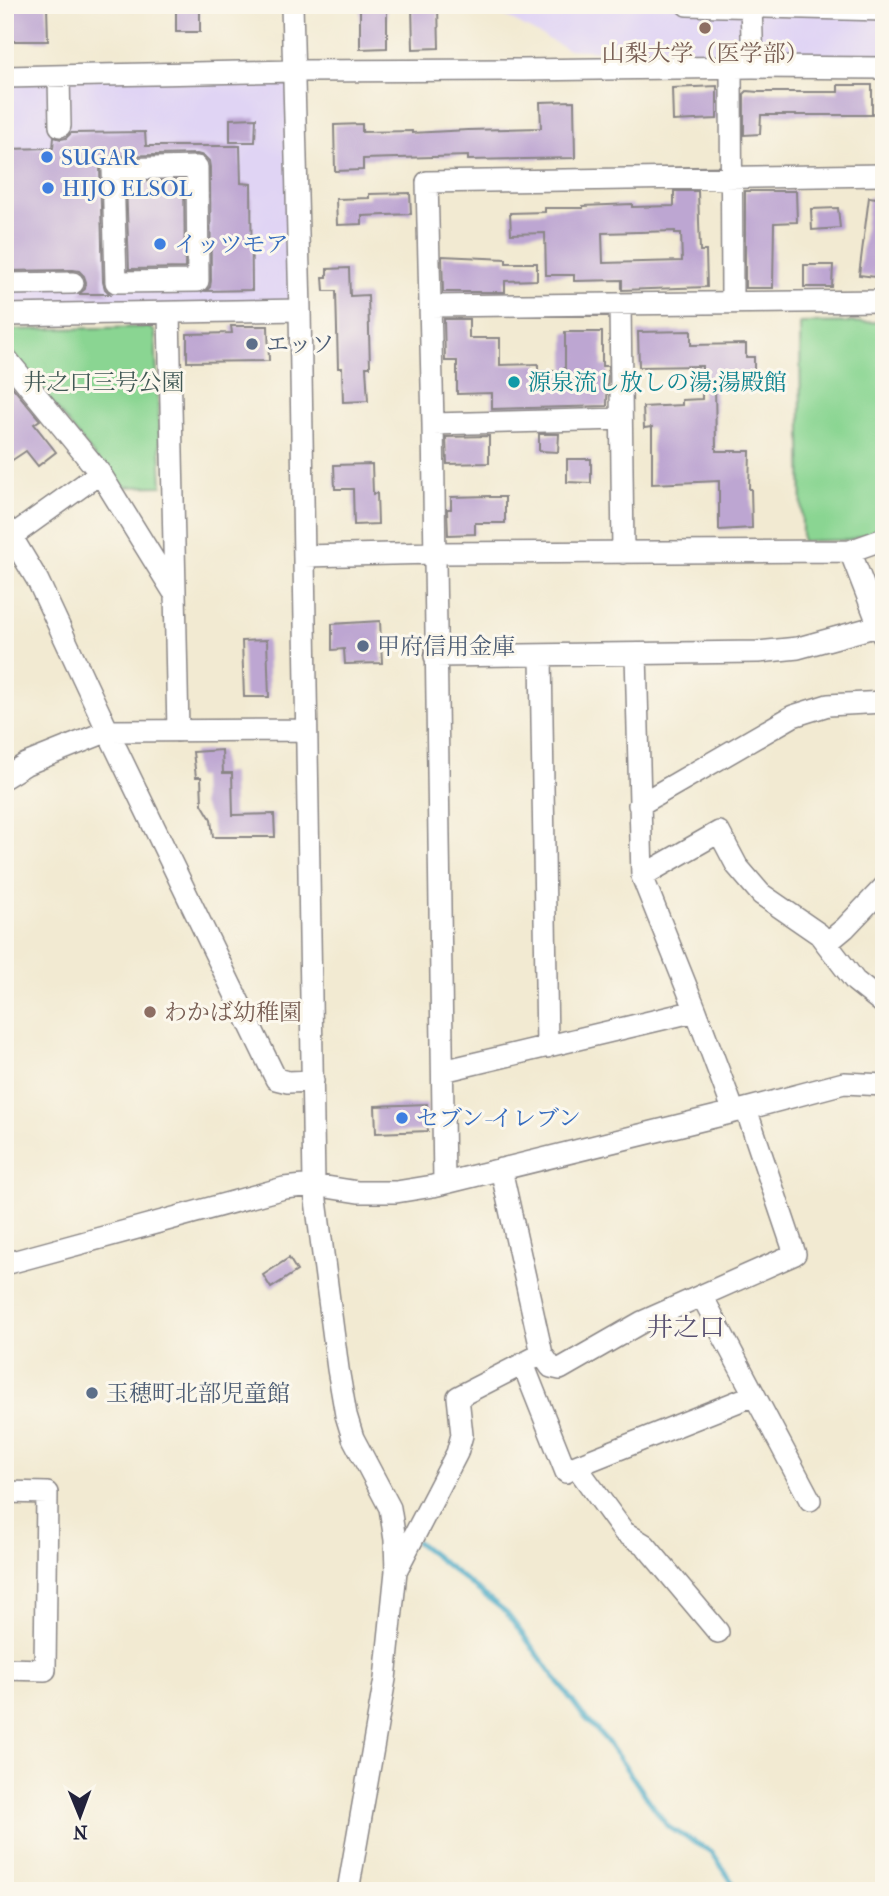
<svg xmlns="http://www.w3.org/2000/svg" width="889" height="1896" font-family="'IM FELL French Canon','Noto Serif JP',serif">
	<style>
		.built { fill: #e0d4f4 }
		.green { fill: #8ad592; stroke: #567c66; stroke-width: 2 }
		.lines { fill: none; stroke-linecap: round; stroke-linejoin: round }
		.stream { stroke: #45a8c5; stroke-width: 5 }
		.building { fill: #bda6d2; fill-rule: evenodd }
		.minor-casing { stroke: #8a8686; stroke-width: 24 }
		.minor { stroke: #fff; stroke-width: 21 }
		.education-dot { fill: #8d6e63; stroke: #fbf7ec; stroke-width: 2.5 }
		.shop-dot { fill: #3f7fe0; stroke: #fbf7ec; stroke-width: 2.5 }
		.service-dot { fill: #5c6f8a; stroke: #fbf7ec; stroke-width: 2.5 }
		.culture-dot { fill: #0f9aa8; stroke: #fbf7ec; stroke-width: 2.5 }
		.labels { text-anchor: middle; stroke-width: 6; stroke-linejoin: round; paint-order: stroke }
		.education-label { font-size: 23px; fill: #785e54; stroke: #fbf7ec }
		.shop-label { font-size: 23px; fill: #366cbe; stroke: #fbf7ec; text-anchor: start }
		.service-label { font-size: 23px; fill: #4e5e75; stroke: #fbf7ec; text-anchor: start }
		.park-label { font-size: 23px; fill: #415855; stroke: #fbf7ec }
		.culture-label { font-size: 23px; fill: #0d838f; stroke: #fbf7ec; text-anchor: start }
		.quarter-label { font-size: 26px; fill: #585070; stroke: #fbf7ec }
	</style>
	<rect width="100%" height="100%" fill="#fbf7ec"/>
	<filter id="ink" filterUnits="userSpaceOnUse"><feTurbulence type="fractalNoise" baseFrequency=".0143" numOctaves="2"/><feDisplacementMap in="SourceGraphic" scale="14" xChannelSelector="R" yChannelSelector="G"/><feConvolveMatrix kernelMatrix="1 2 1 2 8 2 1 2 1" color-interpolation-filters="sRGB"/></filter>
	<filter id="wash" filterUnits="userSpaceOnUse"><feTurbulence type="fractalNoise" baseFrequency=".00686" numOctaves="4" result="noise"/><feDisplacementMap in="SourceGraphic" scale="28" xChannelSelector="R" yChannelSelector="G"/><feGaussianBlur stdDeviation="1.57" result="paint"/><feColorMatrix in="noise" values="0 0 0 0 0 0 0 0 0 0 0 0 0 0 0 0 0 1.4 0 .05"/><feComposite in="paint" operator="in"/></filter>
	<g filter="url(#wash)">
		<rect width="100%" height="100%" fill="#f2ead2"/>
		<path class="built" d="M 483,5 L 884,5 L 884,60 L 720,57 L 567,49 Z
			M 294,71 L 300,310 L 5,315 L 5,78 Z"/>
		<path class="green" d="M 884,322 L 884,527 L 850,540 L 802,541 L 800,323 Z
			M 149,327 L 155,332 L 162,486 L 119,487 L 5,344 L 5,330 Z"/>
		<g class="lines">
			<path class="stream" d="M 417,1542 L 506,1612 L 582,1714 L 606,1740 L 668,1827 L 712,1852 L 738,1891"/>
		</g>
		<g id="blocks">
			<path class="building" d="M 176,5 L 200,5 L 200,32 L 176,32 Z
				M 360,5 L 387,5 L 387,48 L 360,49 Z
				M 412,5 L 438,5 L 439,48 L 413,49 Z
				M 5,6 L 47,6 L 48,41 L 5,41 Z
				M 838,85 L 872,85 L 872,115 L 761,115 L 760,134 L 744,135 L 744,94 L 747,91 L 758,92 L 838,92 Z
				M 717,86 L 717,119 L 673,121 L 672,88 Z
				M 574,101 L 575,158 L 468,160 L 468,156 L 363,159 L 363,170 L 335,171 L 334,125 L 362,124 L 362,132 L 412,131 L 412,133 L 468,130 L 541,128 L 540,102 Z
				M 256,118 L 255,142 L 230,142 L 230,119 Z
				M 145,132 L 146,146 L 240,146 L 241,183 L 251,184 L 252,290 L 206,291 L 210,287 L 211,281 L 210,167 L 209,161 L 204,156 L 197,154 L 113,156 L 107,158 L 102,162 L 100,169 L 103,282 L 105,289 L 110,294 L 79,294 L 85,289 L 86,282 L 84,276 L 79,271 L 73,270 L 5,271 L 5,149 L 53,148 L 54,137 L 61,139 L 66,138 L 71,133 Z
				M 184,180 L 185,268 L 129,269 L 126,182 Z
				M 674,191 L 698,191 L 700,251 L 706,251 L 707,287 L 622,290 L 622,280 L 574,281 L 574,275 L 546,275 L 545,233 L 511,234 L 510,213 L 545,212 L 545,208 L 583,208 L 583,206 L 632,204 L 632,207 L 674,206 ZM 675,231 L 675,233 L 681,233 L 682,261 L 603,263 L 602,233 Z
				M 745,191 L 796,191 L 797,222 L 774,223 L 773,288 L 745,288 Z
				M 410,193 L 411,214 L 362,216 L 362,224 L 337,225 L 336,199 L 369,198 L 369,194 Z
				M 869,197 L 884,199 L 884,278 L 859,275 Z
				M 838,208 L 840,228 L 812,230 L 811,209 Z
				M 442,256 L 506,259 L 506,263 L 537,263 L 537,280 L 505,281 L 505,292 L 443,292 Z
				M 804,265 L 833,265 L 832,287 L 804,287 Z
				M 349,268 L 350,296 L 368,295 L 370,367 L 366,367 L 368,401 L 343,402 L 342,368 L 338,368 L 336,291 L 324,291 L 323,277 L 327,277 L 327,269 Z
				M 444,319 L 469,319 L 469,338 L 500,338 L 500,365 L 538,364 L 538,371 L 565,371 L 565,332 L 602,332 L 602,366 L 608,366 L 607,406 L 492,409 L 492,393 L 457,394 L 457,361 L 445,361 Z
				M 231,326 L 268,326 L 269,361 L 187,362 L 187,334 L 232,333 Z
				M 691,331 L 691,345 L 746,344 L 746,357 L 754,357 L 754,382 L 715,382 L 716,451 L 750,451 L 749,489 L 751,489 L 752,528 L 719,530 L 719,481 L 652,484 L 652,427 L 644,428 L 643,407 L 682,405 L 682,400 L 702,399 L 702,366 L 639,367 L 638,332 Z
				M 5,378 L 40,420 L 34,424 L 56,452 L 38,466 L 26,451 L 5,465 Z
				M 539,434 L 559,434 L 558,452 L 539,451 Z
				M 489,436 L 489,463 L 447,464 L 446,437 Z
				M 567,459 L 591,459 L 591,483 L 567,482 Z
				M 372,464 L 373,494 L 377,493 L 378,524 L 354,525 L 353,489 L 335,489 L 334,465 Z
				M 490,496 L 490,497 L 505,497 L 505,523 L 475,523 L 475,534 L 448,535 L 447,509 L 451,509 L 451,497 Z
				M 380,621 L 382,663 L 345,664 L 344,649 L 332,650 L 332,624 Z
				M 267,640 L 269,697 L 244,697 L 242,641 Z
				M 222,750 L 223,773 L 232,773 L 233,815 L 274,814 L 275,837 L 213,837 L 211,819 L 202,804 L 201,777 L 196,777 L 193,752 Z
				M 427,1104 L 428,1131 L 376,1133 L 375,1106 Z
				M 289,1258 L 297,1271 L 271,1288 L 263,1275 Z"/>
		</g>
	</g>
	<g filter="url(#ink)">
		<use href="#blocks" fill-opacity="0" stroke="#8a8686" stroke-width="2"/>
		<g class="lines">
			<defs>
				<path id="minor" d="M 292,5 L 300,310 L 314,1185 L 338,1369 L 346,1415 L 353,1438 L 390,1508 L 395,1540 L 396,1571 L 385,1679 L 348,1891
					M 687,5 L 884,10
					M 751,5 L 753,67
					M 731,68 L 732,302
					M 59,76 L 60,126
					M 5,77 L 294,71 L 522,70 L 753,67 L 884,68
					M 197,167 L 198,281 L 116,282 L 113,169 Z
					M 5,284 L 73,283
					M 620,304 L 623,553
					M 430,306 L 884,301
					M 169,313 L 178,731
					M 5,315 L 300,310
					M 5,357 L 100,473 L 173,591
					M 433,424 L 621,419
					M 5,526 L 38,581 L 112,740 L 276,1079 L 288,1082 L 313,1081
					M 12,536 L 100,473
					M 850,551 L 883,636
					M 304,556 L 435,553 L 850,551 L 884,539
					M 636,654 L 642,876 L 696,1011 L 734,1112
					M 541,655 L 547,1047
					M 435,656 L 758,652 L 798,648 L 878,626
					M 5,777 L 26,764 L 108,731 L 306,730
					M 639,805 L 793,716 L 828,705 L 884,702
					M 642,876 L 719,832 L 737,866 L 761,894 L 819,934 L 855,981 L 884,1004
					M 827,943 L 845,928 L 884,887
					M 443,1071 L 696,1011
					M 444,1183 L 433,424 L 427,182 L 884,175
					M 5,1264 L 284,1188 L 314,1185 L 358,1192 L 396,1192 L 433,1186 L 746,1109 L 844,1083 L 884,1085
					M 702,1296 L 810,1500
					M 542,1354 L 551,1367 L 560,1369 L 642,1322 L 795,1254 L 746,1109
					M 523,1364 L 566,1472 L 576,1466 L 754,1395
					M 576,1466 L 624,1532 L 645,1545 L 718,1632
					M 5,1492 L 47,1493 L 45,1670 L 5,1669
					M 397,1569 L 457,1453 L 462,1435 L 458,1397 L 542,1354 L 501,1169"/>
			</defs>
			<use href="#minor" class="minor-casing"/>
			<use href="#minor" class="minor"/>
		</g>
	</g>
	<g class="education-dot">
		<circle cx="705" cy="28" r="7"/>
		<circle cx="150" cy="1012" r="7"/>
	</g>
	<g class="shop-dot">
		<circle cx="47" cy="157" r="7"/>
		<circle cx="48" cy="188" r="7"/>
		<circle cx="160" cy="244" r="7"/>
		<circle cx="402" cy="1118" r="7"/>
	</g>
	<g class="service-dot">
		<circle cx="252" cy="344" r="7"/>
		<circle cx="363" cy="646" r="7"/>
		<circle cx="92" cy="1393" r="7"/>
	</g>
	<circle class="culture-dot" cx="514" cy="382" r="7"/>
	<g class="labels">
		<g class="education-label">
			<text x="705" y="61">山梨大学（医学部）</text>
			<text x="164" y="1020" text-anchor="start">わかば幼稚園</text>
		</g>
		<g class="shop-label">
			<text x="61" y="165">SUGAR</text>
			<text x="62" y="196">HIJO ELSOL</text>
			<text x="174" y="252">イッツモア</text>
			<text x="416" y="1126">セブン-イレブン</text>
		</g>
		<g class="service-label">
			<text x="266" y="352">エッソ</text>
			<text x="377" y="654">甲府信用金庫</text>
			<text x="106" y="1401">玉穂町北部児童館</text>
		</g>
		<g class="park-label">
			<text x="104" y="390">井之口三号公園</text>
		</g>
		<g class="culture-label">
			<text x="528" y="390">源泉流し放しの湯;湯殿館</text>
		</g>
		<g class="quarter-label">
			<text x="686" y="1336">井之口</text>
		</g>
	</g>
	<rect width="889" height="1896" fill="none" stroke="#fbf7ec" stroke-width="28"/>
	<g transform="translate(80 1816) rotate(179)" stroke="#fbf7ec" stroke-width="5" paint-order="stroke">
	<path d="M0-5L12 26L0 18L-12 26Z" fill="#22223b"/>
	<text y="-10" font-size="19" font-weight="bold" text-anchor="middle" fill="#22223b">N</text>
	</g>
</svg>
